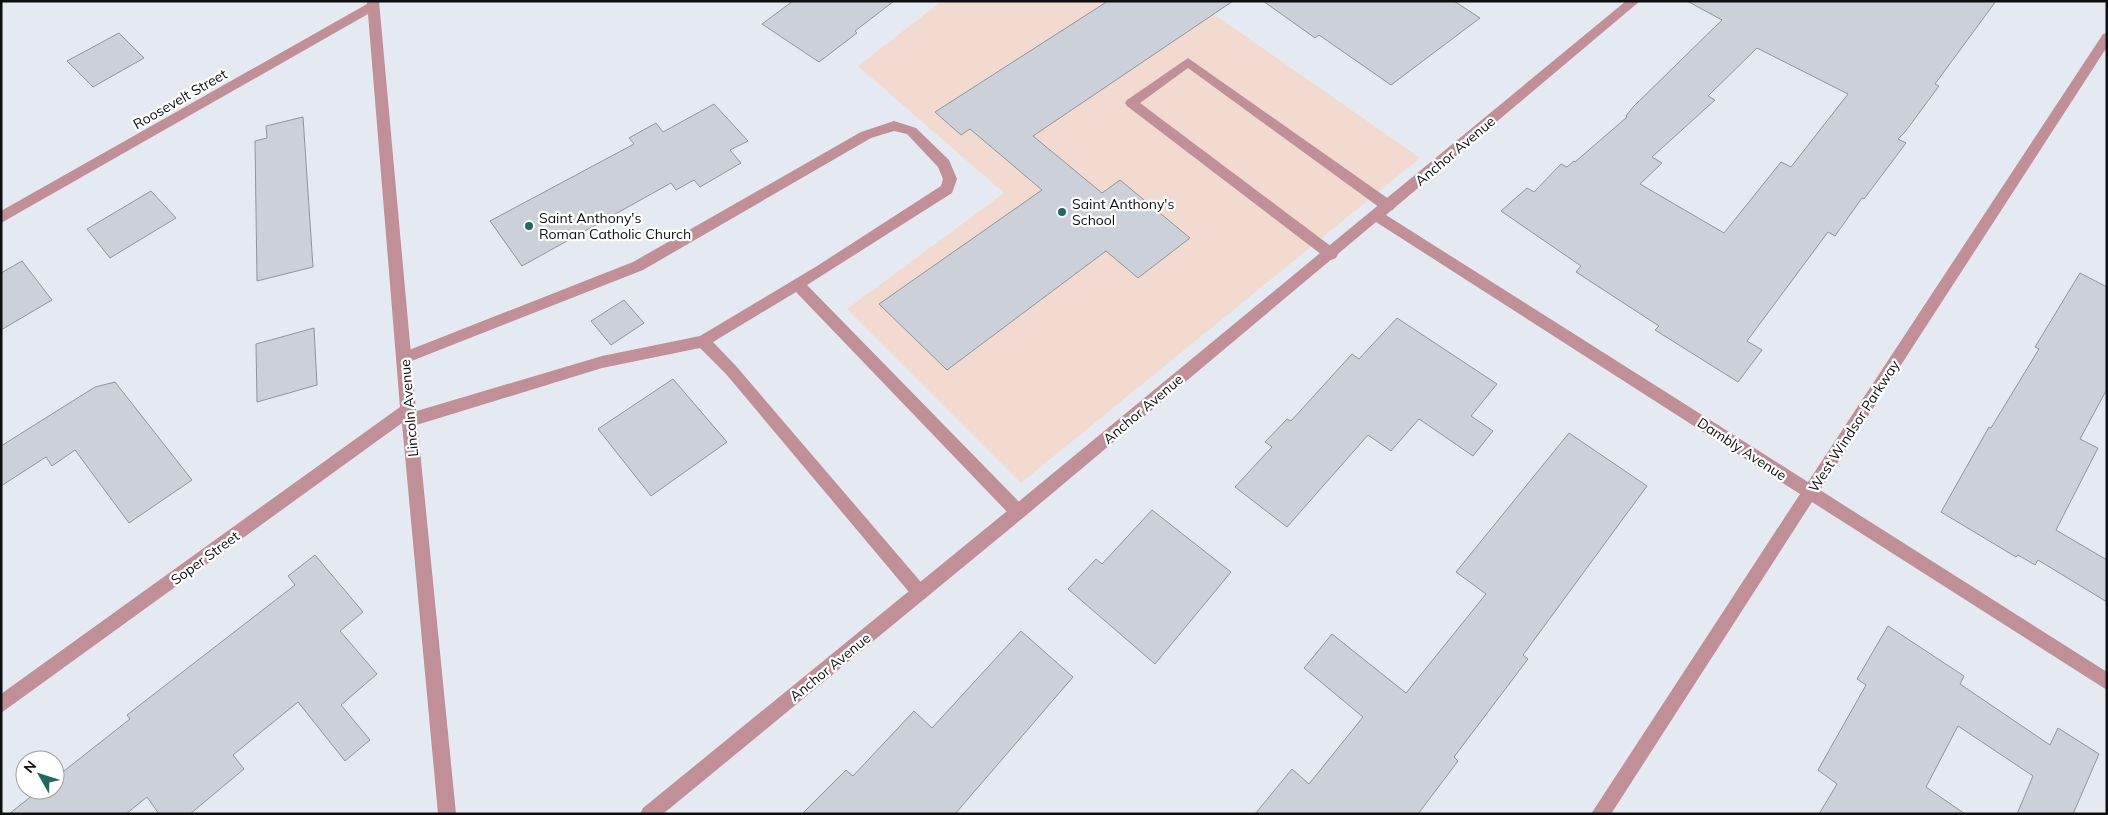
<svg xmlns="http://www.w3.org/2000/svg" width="2108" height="815" font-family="Mulish,sans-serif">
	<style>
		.education { fill: #f2dad0 }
		.building { fill: #ccd0d8; stroke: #90949b; fill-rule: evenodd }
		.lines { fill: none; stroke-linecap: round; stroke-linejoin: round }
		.lane { fill: #c08f98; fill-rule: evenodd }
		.street { fill: #c08f98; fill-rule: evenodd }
		.poi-dot { fill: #22695d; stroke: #fff; stroke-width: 2 }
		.labels { text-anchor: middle; stroke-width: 4.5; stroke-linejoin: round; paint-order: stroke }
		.street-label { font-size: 14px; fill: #0d0e11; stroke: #fff }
		.poi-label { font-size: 14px; fill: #0d0e11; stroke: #fff; text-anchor: start }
	</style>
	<rect width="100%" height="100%" fill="#e5eaf2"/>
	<path class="education" d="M 942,1 L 1195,1 L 1420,158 L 1021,483 L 847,309 L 1004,193 L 858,66 Z"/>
	<path class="building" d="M 793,1 L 894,1 L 855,31 L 857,33 L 819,62 L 762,24 Z
		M 1108,1 L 1233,1 L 1033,136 L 1102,193 L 1120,180 L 1190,238 L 1138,278 L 1106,251 L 947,370 L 879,304 L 1042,190 L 970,129 L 961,135 L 935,112 Z
		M 1263,1 L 1454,1 L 1480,18 L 1391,85 L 1319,35 L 1315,38 Z
		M 1687,1 L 1996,1 L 1935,84 L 1939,86 L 1905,132 L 1898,139 L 1906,143 L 1864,199 L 1862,198 L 1835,236 L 1828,232 L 1747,341 L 1762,350 L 1738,382 L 1655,330 L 1659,326 L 1576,272 L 1581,266 L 1501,211 L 1527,188 L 1534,192 L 1561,164 L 1567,167 L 1574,161 L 1575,162 L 1627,117 L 1626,116 L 1633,107 L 1722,20 ZM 1757,48 L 1848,94 L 1791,167 L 1781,162 L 1724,233 L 1640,184 L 1662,163 L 1652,157 L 1715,100 L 1708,96 Z
		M 119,33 L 144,58 L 93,87 L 67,61 Z
		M 714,104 L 748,141 L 730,150 L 741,163 L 700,187 L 694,180 L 676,190 L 671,183 L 522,266 L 490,221 L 634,144 L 629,138 L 656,123 L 663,132 Z
		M 303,117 L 313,267 L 257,281 L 255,141 L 267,138 L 266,126 Z
		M 151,191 L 176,218 L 110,258 L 87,229 Z
		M 22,261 L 52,300 L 1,330 L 1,273 Z
		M 2080,273 L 2107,287 L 2107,389 L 2080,439 L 2098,448 L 2056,530 L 2107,560 L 2107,602 L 2038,560 L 2035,565 L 2018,555 L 2016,557 L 1941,512 L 1989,427 L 1991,428 L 2039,349 L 2035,347 Z
		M 624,300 L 644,323 L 611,345 L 591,321 Z
		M 1397,318 L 1497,384 L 1471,416 L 1493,431 L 1473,456 L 1419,419 L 1391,451 L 1368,435 L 1287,527 L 1235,487 L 1272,447 L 1265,442 L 1287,419 L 1291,421 L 1352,354 L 1359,359 Z
		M 314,328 L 317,385 L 257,402 L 256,344 Z
		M 673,379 L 727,442 L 651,496 L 598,429 Z
		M 115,382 L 192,480 L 129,523 L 75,450 L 52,466 L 46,457 L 1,486 L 1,446 L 95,387 Z
		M 1569,433 L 1647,486 L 1523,655 L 1528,659 L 1454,757 L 1458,761 L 1418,814 L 1255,814 L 1292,769 L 1309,784 L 1363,717 L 1304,668 L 1332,634 L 1406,693 L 1486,594 L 1456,572 Z
		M 1152,510 L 1231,572 L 1155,664 L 1068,589 L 1096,559 L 1102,564 Z
		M 315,555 L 363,612 L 340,631 L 377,674 L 341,705 L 370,740 L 345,761 L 298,702 L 233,755 L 244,769 L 190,814 L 159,814 L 147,797 L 126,814 L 9,814 L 39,790 L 55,790 L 55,778 L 130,719 L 127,715 L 295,585 L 288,576 Z
		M 1888,626 L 1964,676 L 1960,684 L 2050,745 L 2058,728 L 2099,754 L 2073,814 L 2017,814 L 2033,776 L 1958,726 L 1926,787 L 1965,814 L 1819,814 L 1837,784 L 1818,770 L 1866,685 L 1857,679 Z
		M 1021,631 L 1073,677 L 955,814 L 802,814 L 846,770 L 853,776 L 914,711 L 932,728 Z"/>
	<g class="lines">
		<path class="lane" d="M 1188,58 L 1393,202 L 1395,206 L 1393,210 L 1388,211 L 1383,210 L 1188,68 L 1140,103 L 1336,250 L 1338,254 L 1336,258 L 1331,260 L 1326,258 L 1127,106 L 1125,103 L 1127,100 Z
			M 894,121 L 916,128 L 949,160 L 957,179 L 952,193 L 807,285 L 1024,507 L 1026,512 L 1024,517 L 1018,519 L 1012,517 L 796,292 L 713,342 L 736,366 L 926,588 L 928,593 L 926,598 L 920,601 L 914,598 L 726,374 L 700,348 L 602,368 L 410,427 L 405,425 L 402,420 L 405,415 L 410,413 L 602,356 L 700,336 L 817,266 L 941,186 L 943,179 L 938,167 L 907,134 L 894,131 L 871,138 L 643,270 L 409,362 L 404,364 L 399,362 L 397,358 L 399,354 L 633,262 L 861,132 Z"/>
		<path class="street" d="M 367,1 L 379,1 L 416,410 L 456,814 L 438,814 L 402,423 L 1,713 L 1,694 L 400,407 L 368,14 L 1,223 L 1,211 L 367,4 Z
			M 1626,1 L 1640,1 L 1386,215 L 1808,482 L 2103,34 L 2107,33 L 2107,47 L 1820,490 L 2107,672 L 2107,690 L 1812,502 L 1611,814 L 1591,814 L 1800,494 L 1376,222 L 1024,517 L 663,814 L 640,814 L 643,808 L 1012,507 Z"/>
	</g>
	<g class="poi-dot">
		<circle cx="1062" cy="212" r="5"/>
		<circle cx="529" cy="226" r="5"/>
	</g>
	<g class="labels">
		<g class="street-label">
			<text transform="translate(180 99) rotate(-30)" y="5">Roosevelt Street</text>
			<text transform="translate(1455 151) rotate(-40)" y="5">Anchor Avenue</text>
			<text transform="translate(409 408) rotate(-95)" y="5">Lincoln Avenue</text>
			<text transform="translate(1143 409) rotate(-40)" y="5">Anchor Avenue</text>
			<text transform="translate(1854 426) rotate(-57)" y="5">West Windsor Parkway</text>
			<text transform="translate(1742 449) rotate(33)" y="5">Dambly Avenue</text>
			<text transform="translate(205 558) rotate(-36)" y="5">Soper Street</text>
			<text transform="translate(830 667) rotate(-39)" y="5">Anchor Avenue</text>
		</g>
		<g class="poi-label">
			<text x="1072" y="209">Saint Anthony's<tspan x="1072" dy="16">School</tspan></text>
			<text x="539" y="223">Saint Anthony's<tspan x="539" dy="16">Roman Catholic Church</tspan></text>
		</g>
	</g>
	<rect width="2108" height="815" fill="none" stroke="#0d0e11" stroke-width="5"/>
	<g transform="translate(40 775) rotate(309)"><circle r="24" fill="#ffffff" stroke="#9e9fa0"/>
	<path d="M0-4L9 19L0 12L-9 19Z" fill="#22695d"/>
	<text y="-8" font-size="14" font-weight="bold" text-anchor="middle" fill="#0d0e11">N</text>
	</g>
</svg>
